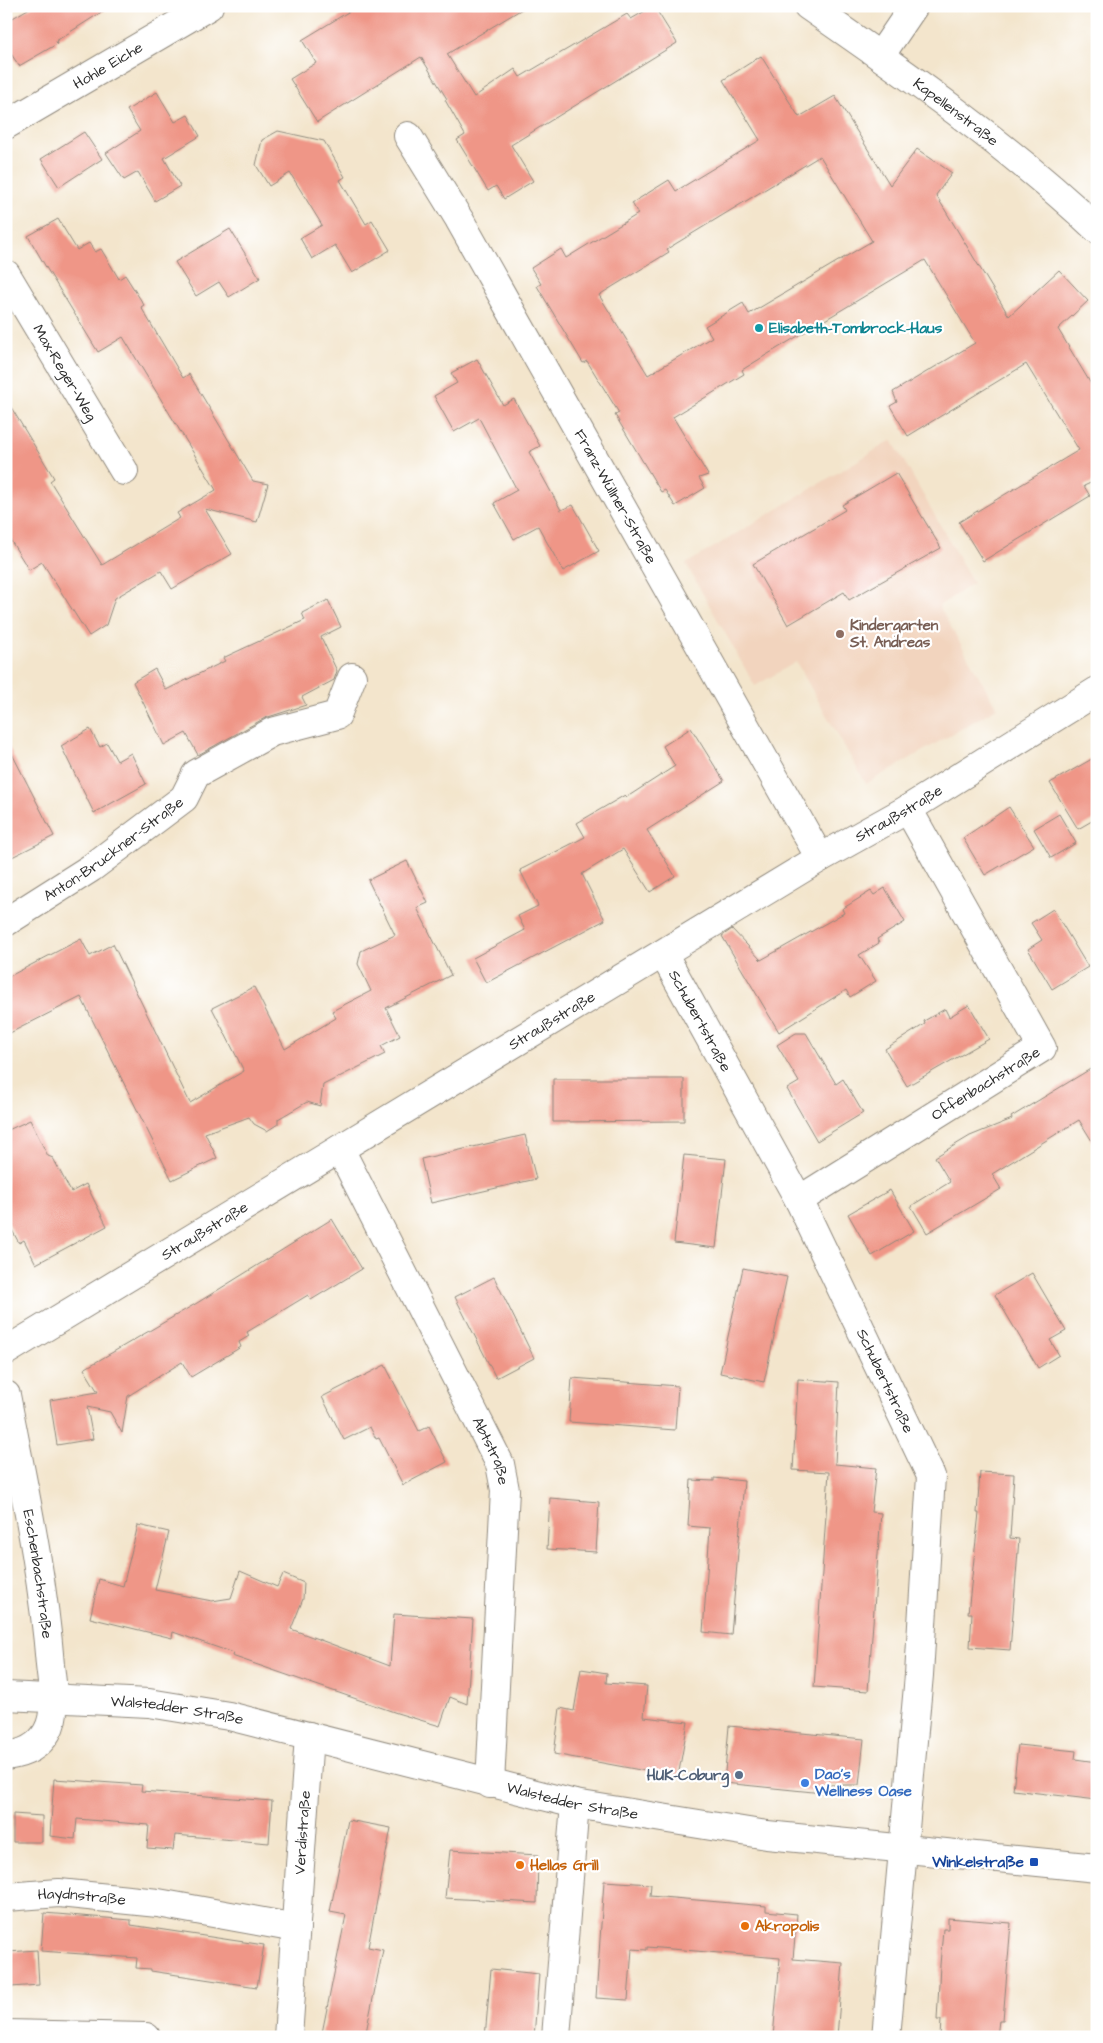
<svg xmlns="http://www.w3.org/2000/svg" width="1103" height="2043" font-family="'Architects Daughter',sans-serif">
	<style>
		.built { fill: #f2d4be }
		.building { fill: #ef9687; fill-rule: evenodd }
		.lines { fill: none; stroke-linecap: round; stroke-linejoin: round }
		.minor-casing { stroke: #8f887c; stroke-width: 30 }
		.major-casing { stroke: #8f887c; stroke-width: 30 }
		.minor { stroke: #fff; stroke-width: 28 }
		.major { stroke: #fff; stroke-width: 28 }
		.culture-dot { fill: #0f9aa8; stroke: #fff; stroke-width: 2 }
		.education-dot { fill: #8d6e63; stroke: #fff; stroke-width: 2 }
		.service-dot { fill: #5c6f8a; stroke: #fff; stroke-width: 2 }
		.shop-dot { fill: #3f7fe0; stroke: #fff; stroke-width: 2 }
		.transit-dot { fill: #1a4fb4; stroke: #fff; stroke-width: 2 }
		.food-dot { fill: #e8710a; stroke: #fff; stroke-width: 2 }
		.labels { text-anchor: middle; stroke-width: 4.5; stroke-linejoin: round; paint-order: stroke }
		.street-label { font-size: 15px; fill: #2b2b2b; stroke: #fff }
		.culture-label { font-size: 15px; font-weight: bold; fill: #0d838f; stroke: #fff; text-anchor: start }
		.education-label { font-size: 15px; font-weight: bold; fill: #785e54; stroke: #fff; text-anchor: start }
		.shop-label { font-size: 15px; font-weight: bold; fill: #366cbe; stroke: #fff; text-anchor: start }
		.service-label { font-size: 15px; font-weight: bold; fill: #4e5e75; stroke: #fff; text-anchor: end }
		.transit-label { font-size: 15px; font-weight: bold; fill: #164399; stroke: #fff; text-anchor: end }
		.food-label { font-size: 15px; font-weight: bold; fill: #c56008; stroke: #fff; text-anchor: start }
	</style>
	<rect width="100%" height="100%" fill="#fff"/>
	<filter id="ink" filterUnits="userSpaceOnUse"><feTurbulence type="fractalNoise" baseFrequency=".02" numOctaves="2"/><feDisplacementMap in="SourceGraphic" scale="10" xChannelSelector="R" yChannelSelector="G"/><feConvolveMatrix kernelMatrix="1 2 1 2 8 2 1 2 1" color-interpolation-filters="sRGB"/></filter>
	<filter id="wash" filterUnits="userSpaceOnUse"><feTurbulence type="fractalNoise" baseFrequency=".0096" numOctaves="4" result="noise"/><feDisplacementMap in="SourceGraphic" scale="20" xChannelSelector="R" yChannelSelector="G"/><feGaussianBlur stdDeviation="1.12" result="paint"/><feColorMatrix in="noise" values="0 0 0 0 0 0 0 0 0 0 0 0 0 0 0 0 0 1.4 0 .05"/><feComposite in="paint" operator="in"/></filter>
	<g filter="url(#wash)">
		<rect width="100%" height="100%" fill="#f3e5cc"/>
		<path class="built" d="M 892,440 L 973,583 L 939,606 L 997,708 L 866,784 L 796,662 L 755,686 L 686,564 Z"/>
		<g id="blocks">
			<path class="building" d="M 33,6 L 111,6 L 56,41 L 57,44 L 19,66 L 6,46 L 6,22 Z
				M 358,6 L 527,6 L 447,54 L 474,97 L 515,69 L 520,77 L 627,14 L 631,19 L 654,6 L 677,43 L 511,145 L 533,181 L 504,199 L 496,186 L 488,191 L 457,140 L 465,135 L 445,100 L 447,99 L 421,57 L 317,122 L 290,79 L 316,63 L 302,40 Z
				M 761,56 L 799,117 L 835,96 L 890,185 L 917,149 L 952,173 L 936,195 L 1009,316 L 1059,270 L 1088,301 L 1058,329 L 1097,394 L 1097,480 L 1084,486 L 1090,496 L 983,561 L 959,522 L 1079,450 L 1026,364 L 908,436 L 890,406 L 897,402 L 893,392 L 975,343 L 925,260 L 763,357 L 742,370 L 744,374 L 673,417 L 708,475 L 699,478 L 705,488 L 675,506 L 665,490 L 661,492 L 615,415 L 619,413 L 587,361 L 583,363 L 537,286 L 541,284 L 531,268 L 561,249 L 566,258 L 638,214 L 632,203 L 669,180 L 676,191 L 760,140 L 723,80 ZM 820,156 L 872,241 L 749,314 L 743,303 L 705,326 L 712,337 L 648,375 L 599,295 L 669,252 L 667,249 Z
				M 157,92 L 175,122 L 188,115 L 200,136 L 164,158 L 180,186 L 155,201 L 138,172 L 124,180 L 106,153 L 140,131 L 127,110 Z
				M 278,131 L 324,141 L 345,177 L 340,180 L 366,224 L 372,220 L 390,250 L 352,273 L 335,245 L 312,259 L 300,238 L 322,225 L 290,173 L 269,186 L 256,165 L 262,140 Z
				M 84,132 L 102,159 L 59,187 L 41,159 Z
				M 58,219 L 77,250 L 89,243 L 95,252 L 101,249 L 119,279 L 125,275 L 144,305 L 141,307 L 183,378 L 189,374 L 253,481 L 268,484 L 257,522 L 205,509 L 232,554 L 172,589 L 161,571 L 115,598 L 106,625 L 89,636 L 42,562 L 29,570 L 6,533 L 6,399 L 54,478 L 50,481 L 102,565 L 180,518 L 177,513 L 216,490 L 123,337 L 98,352 L 47,269 L 28,236 Z
				M 230,229 L 260,278 L 229,297 L 219,282 L 196,296 L 175,262 Z
				M 477,359 L 503,405 L 514,399 L 540,446 L 529,452 L 561,510 L 573,505 L 599,551 L 563,571 L 538,526 L 514,539 L 494,503 L 517,490 L 479,418 L 454,432 L 434,396 L 457,383 L 451,373 Z
				M 896,473 L 941,548 L 849,600 L 844,592 L 788,625 L 753,564 L 845,510 L 842,505 Z
				M 328,600 L 341,627 L 321,637 L 337,671 L 334,680 L 302,697 L 306,705 L 265,718 L 198,755 L 186,733 L 164,745 L 133,682 L 155,669 L 166,690 L 225,661 L 223,658 L 305,620 L 302,613 Z
				M 691,728 L 724,781 L 647,830 L 675,876 L 650,892 L 623,849 L 582,874 L 605,920 L 486,983 L 473,958 L 525,930 L 518,916 L 538,906 L 520,870 L 585,837 L 577,823 L 625,795 L 627,797 L 675,766 L 663,746 Z
				M 90,729 L 100,747 L 107,743 L 117,761 L 131,753 L 146,784 L 94,813 L 61,746 Z
				M 6,742 L 54,836 L 6,860 Z
				M 1097,756 L 1097,818 L 1078,829 L 1050,783 Z
				M 1009,807 L 1034,846 L 985,875 L 963,838 Z
				M 1059,814 L 1076,843 L 1051,858 L 1034,829 Z
				M 407,861 L 428,903 L 417,908 L 451,975 L 386,1008 L 400,1036 L 381,1046 L 385,1054 L 323,1085 L 320,1106 L 307,1102 L 278,1119 L 278,1124 L 267,1131 L 254,1124 L 249,1117 L 205,1133 L 217,1158 L 172,1180 L 81,997 L 6,1035 L 6,978 L 81,939 L 90,956 L 113,944 L 190,1103 L 244,1071 L 212,1008 L 254,987 L 285,1049 L 336,1018 L 332,1011 L 371,991 L 358,964 L 361,951 L 395,935 L 368,880 Z
				M 885,888 L 905,922 L 877,939 L 879,943 L 859,955 L 876,981 L 850,997 L 846,990 L 779,1032 L 722,936 L 732,929 L 761,960 L 844,913 L 842,909 L 871,891 L 874,895 Z
				M 1053,909 L 1088,967 L 1052,989 L 1028,949 L 1042,940 L 1031,923 Z
				M 969,1005 L 989,1039 L 907,1086 L 885,1049 L 925,1024 L 924,1021 L 945,1009 L 949,1017 Z
				M 796,1033 L 806,1033 L 836,1084 L 843,1079 L 863,1113 L 817,1141 L 787,1089 L 799,1082 L 777,1045 Z
				M 1097,1065 L 1097,1149 L 1079,1120 L 992,1174 L 1001,1189 L 927,1233 L 911,1206 L 950,1182 L 935,1157 L 970,1136 L 1012,1119 L 1011,1117 Z
				M 553,1079 L 684,1079 L 684,1121 L 553,1122 Z
				M 30,1120 L 48,1156 L 53,1158 L 71,1192 L 86,1184 L 107,1226 L 36,1264 L 24,1240 L 19,1243 L 6,1219 L 6,1131 Z
				M 525,1135 L 536,1179 L 431,1203 L 421,1159 Z
				M 684,1155 L 726,1159 L 716,1248 L 674,1243 Z
				M 890,1190 L 914,1231 L 872,1256 L 848,1214 Z
				M 332,1219 L 362,1269 L 311,1300 L 308,1295 L 247,1332 L 249,1336 L 239,1342 L 241,1347 L 191,1377 L 182,1362 L 128,1396 L 122,1433 L 110,1412 L 87,1407 L 93,1439 L 57,1445 L 50,1400 L 98,1392 L 84,1369 L 197,1303 Z
				M 743,1268 L 787,1277 L 764,1382 L 720,1373 Z
				M 1032,1273 L 1066,1331 L 1050,1340 L 1059,1355 L 1038,1368 L 995,1295 Z
				M 494,1277 L 534,1358 L 496,1378 L 455,1297 Z
				M 385,1365 L 419,1431 L 429,1426 L 447,1462 L 403,1485 L 379,1438 L 376,1439 L 370,1427 L 344,1440 L 322,1397 Z
				M 572,1378 L 678,1386 L 675,1430 L 569,1422 Z
				M 798,1379 L 839,1382 L 835,1464 L 876,1468 L 871,1512 L 881,1513 L 868,1691 L 814,1687 L 829,1472 L 793,1470 Z
				M 980,1472 L 1014,1474 L 1010,1538 L 1019,1539 L 1010,1650 L 970,1647 L 972,1613 L 968,1613 L 979,1513 L 977,1513 Z
				M 714,1478 L 744,1481 L 731,1635 L 703,1632 L 710,1528 L 688,1526 L 691,1480 L 714,1481 Z
				M 550,1498 L 599,1502 L 596,1552 L 547,1549 Z
				M 138,1525 L 169,1532 L 155,1590 L 212,1601 L 231,1598 L 240,1571 L 277,1587 L 283,1574 L 304,1583 L 303,1599 L 291,1629 L 390,1666 L 394,1614 L 473,1619 L 467,1704 L 450,1697 L 440,1726 L 397,1713 L 232,1656 L 233,1653 L 173,1632 L 172,1638 L 90,1618 L 99,1579 L 123,1586 Z
				M 581,1669 L 607,1673 L 606,1683 L 647,1686 L 644,1717 L 688,1722 L 678,1777 L 554,1754 L 560,1708 L 574,1711 Z
				M 729,1726 L 864,1739 L 859,1785 L 824,1785 L 823,1793 L 724,1783 Z
				M 1018,1745 L 1076,1751 L 1075,1759 L 1097,1762 L 1097,1800 L 1013,1790 Z
				M 54,1779 L 142,1785 L 141,1791 L 272,1801 L 269,1843 L 175,1835 L 173,1850 L 147,1848 L 149,1825 L 77,1819 L 75,1839 L 50,1836 Z
				M 13,1814 L 42,1816 L 42,1842 L 13,1842 Z
				M 348,1820 L 391,1828 L 368,1947 L 383,1950 L 365,2037 L 341,2037 L 322,2033 L 346,1915 L 330,1912 Z
				M 450,1850 L 538,1855 L 537,1903 L 445,1898 Z
				M 604,1881 L 651,1884 L 650,1896 L 766,1906 L 766,1911 L 797,1914 L 793,1959 L 843,1963 L 837,2037 L 773,2037 L 780,1958 L 647,1947 L 647,1950 L 632,1949 L 628,2000 L 596,1998 Z
				M 44,1913 L 131,1920 L 131,1925 L 264,1945 L 257,1987 L 151,1971 L 151,1969 L 136,1968 L 137,1958 L 41,1951 Z
				M 948,1918 L 1011,1923 L 1003,2020 L 999,2020 L 997,2037 L 940,2037 L 941,2020 L 937,2020 L 940,1965 L 943,1929 L 948,1929 Z
				M 37,1950 L 39,1985 L 11,1987 L 8,1952 Z
				M 491,1969 L 539,1974 L 534,2037 L 485,2037 Z"/>
		</g>
	</g>
	<g filter="url(#ink)">
		<use href="#blocks" fill-opacity="0" stroke="#8f887c" stroke-width="1"/>
		<g class="lines">
			<defs>
				<g id="minor">
					<path d="M 880,56 L 914,6"/>
					<path id="s1" d="M 6,125 L 209,6"/>
					<path id="s2" d="M 408,136 L 459,219 L 820,858"/>
					<path id="s3" d="M 6,274 L 124,471"/>
					<path id="s4" d="M 6,922 L 91,868 L 184,798 L 196,774 L 272,732 L 337,715 L 352,677"/>
					<path id="s5" d="M 664,955 L 799,1200 L 931,1476 L 919,1675 L 886,2037"/>
					<path id="s6" d="M 340,1149 L 500,1464 L 505,1490 L 490,1784"/>
					<path id="s7" d="M 799,1200 L 1042,1048 L 908,809"/>
					<path id="s8" d="M 6,1351 L 820,858 L 908,809 L 1097,691"/>
					<path id="s9" d="M 6,1395 C 23,1484 43,1574 50,1665 C 52,1685 58,1714 47,1732 C 38,1748 23,1754 6,1756"/>
					<path id="s10" d="M 6,1897 L 59,1893 L 158,1903 L 296,1928"/>
					<path d="M 6,2034 L 146,2037"/>
					<path id="s11" d="M 288,2037 L 309,1736"/>
					<path d="M 556,2037 L 575,1804"/>
				</g>
				<g id="major">
					<path id="s12" d="M 808,6 C 908,75 1008,145 1097,229"/>
					<path id="s13" d="M 6,1696 L 149,1703 L 229,1716 L 575,1804 L 767,1835 L 1097,1868"/>
				</g>
			</defs>
			<use href="#minor" class="minor-casing"/>
			<use href="#major" class="major-casing"/>
			<use href="#minor" class="minor"/>
			<use href="#major" class="major"/>
		</g>
	</g>
	<circle class="culture-dot" cx="759" cy="328" r="5"/>
	<circle class="education-dot" cx="840" cy="634" r="5"/>
	<circle class="service-dot" cx="739" cy="1775" r="5"/>
	<circle class="shop-dot" cx="805" cy="1783" r="5"/>
	<rect class="transit-dot" x="1029" y="1857" width="10" height="10" rx="2.5"/>
	<g class="food-dot">
		<circle cx="520" cy="1865" r="5"/>
		<circle cx="745" cy="1926" r="5"/>
	</g>
	<g class="labels">
		<g class="street-label">
			<text dy="5" stroke="none"><textPath href="#s1" startOffset="118">Hohle Eiche</textPath></text>
			<text dy="5" stroke="none"><textPath href="#s12" startOffset="182">Kapellenstraße</textPath></text>
			<text dy="5" stroke="none"><textPath href="#s3" startOffset="115">Max-Reger-Weg</textPath></text>
			<text dy="5" stroke="none"><textPath href="#s2" startOffset="416">Franz-Wüllner-Straße</textPath></text>
			<text dy="5" stroke="none"><textPath href="#s8" startOffset="1042">Straußstraße</textPath></text>
			<text dy="5" stroke="none"><textPath href="#s4" startOffset="130">Anton-Bruckner-Straße</textPath></text>
			<text dy="5" stroke="none"><textPath href="#s5" startOffset="75">Schubertstraße</textPath></text>
			<text dy="5" stroke="none"><textPath href="#s8" startOffset="638">Straußstraße</textPath></text>
			<text dy="5" stroke="none"><textPath href="#s7" startOffset="220">Offenbachstraße</textPath></text>
			<text dy="5" stroke="none"><textPath href="#s8" startOffset="232">Straußstraße</textPath></text>
			<text dy="5" stroke="none"><textPath href="#s5" startOffset="480">Schubertstraße</textPath></text>
			<text dy="5" stroke="none"><textPath href="#s6" startOffset="338">Abtstraße</textPath></text>
			<text dy="5" stroke="none"><textPath href="#s9" startOffset="182">Eschenbachstraße</textPath></text>
			<text dy="5" stroke="none"><textPath href="#s13" startOffset="172">Walstedder Straße</textPath></text>
			<text dy="5" stroke="none"><textPath href="#s13" startOffset="578">Walstedder Straße</textPath></text>
			<text dy="5" stroke="none"><textPath href="#s11" startOffset="205">Verdistraße</textPath></text>
			<text dy="5" stroke="none"><textPath href="#s10" startOffset="76">Haydnstraße</textPath></text>
		</g>
		<g class="culture-label">
			<text x="769" y="333">Elisabeth-Tombrock-Haus</text>
		</g>
		<g class="education-label">
			<text x="850" y="630">Kindergarten<tspan x="850" dy="17">St. Andreas</tspan></text>
		</g>
		<g class="shop-label">
			<text x="815" y="1779">Dao's<tspan x="815" dy="17">Wellness Oase</tspan></text>
		</g>
		<g class="service-label">
			<text x="729" y="1780">HUK-Coburg</text>
		</g>
		<g class="transit-label">
			<text x="1024" y="1867">Winkelstraße</text>
		</g>
		<g class="food-label">
			<text x="530" y="1870">Hellas Grill</text>
			<text x="755" y="1931">Akropolis</text>
		</g>
	</g>
	<rect width="1103" height="2043" fill="none" stroke="#fff" stroke-width="25"/>
</svg>
